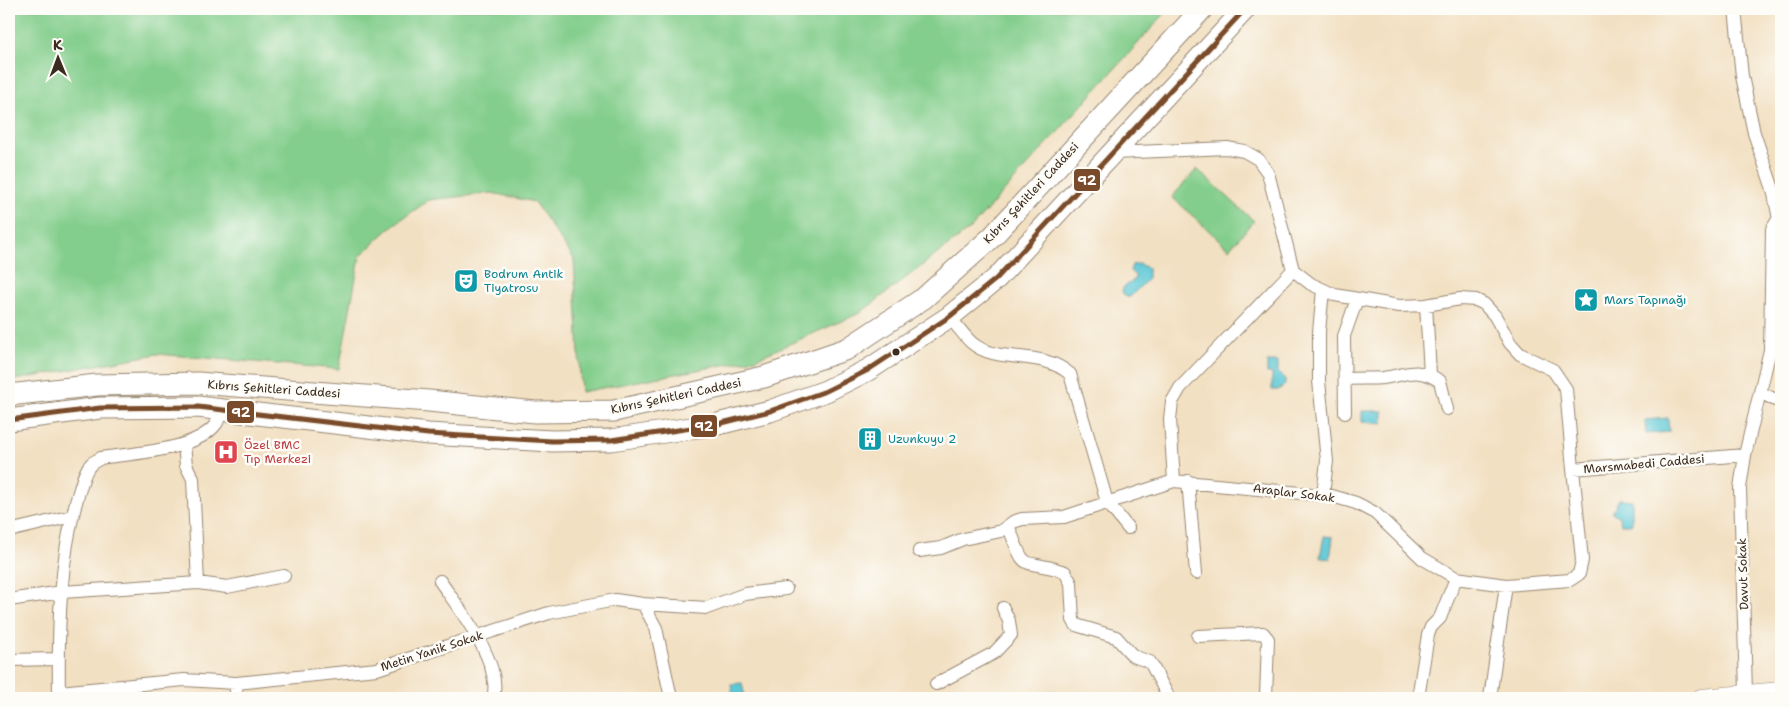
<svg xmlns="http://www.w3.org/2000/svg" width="1790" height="707" font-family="'Shantell Sans',sans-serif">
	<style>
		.green { fill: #83ce8c; stroke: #5f7c55 }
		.water { fill: #5dc8d5; stroke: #4c797a }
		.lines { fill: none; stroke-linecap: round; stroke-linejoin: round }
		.minor-casing { stroke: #968570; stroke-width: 14 }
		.secondary-casing { stroke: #968570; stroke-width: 19 }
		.trunk-casing { stroke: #968570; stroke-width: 23 }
		.minor { stroke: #fff; stroke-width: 12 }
		.secondary { stroke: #fff; stroke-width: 18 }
		.trunk { stroke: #fff; stroke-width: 21 }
		.bus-1-casing { stroke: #fdfcf7; stroke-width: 9 }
		.bus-1 { stroke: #7a4b2a; stroke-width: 5 }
		.bus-dot { fill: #3b2a1e; stroke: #fdfcf7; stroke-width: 2 }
		.labels { text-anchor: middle; stroke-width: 5; stroke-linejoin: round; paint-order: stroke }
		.street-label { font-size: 12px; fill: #3b2a1e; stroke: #fdfcf7 }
		.culture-label { font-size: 12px; fill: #0d838f; stroke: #fdfcf7; text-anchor: start }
		.health-label { font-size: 12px; fill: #be3a42; stroke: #fdfcf7; text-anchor: start }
		.line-badge { stroke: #fdfcf7; stroke-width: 2 }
		.badge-label { font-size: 14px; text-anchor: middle; font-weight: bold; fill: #fff }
	</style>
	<rect width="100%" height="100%" fill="#fdfcf7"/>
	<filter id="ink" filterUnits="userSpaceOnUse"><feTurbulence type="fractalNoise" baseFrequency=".02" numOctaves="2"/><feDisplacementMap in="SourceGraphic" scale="10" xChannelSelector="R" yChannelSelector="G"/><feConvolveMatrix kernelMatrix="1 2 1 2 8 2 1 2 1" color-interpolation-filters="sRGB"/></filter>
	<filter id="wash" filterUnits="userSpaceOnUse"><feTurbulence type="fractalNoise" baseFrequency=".0096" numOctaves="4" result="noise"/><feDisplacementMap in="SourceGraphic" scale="20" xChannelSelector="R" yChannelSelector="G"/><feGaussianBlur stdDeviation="1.12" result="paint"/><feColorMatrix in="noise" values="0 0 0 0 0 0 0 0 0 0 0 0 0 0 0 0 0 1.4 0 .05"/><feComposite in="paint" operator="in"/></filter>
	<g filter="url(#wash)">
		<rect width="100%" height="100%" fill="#f2e0c2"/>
		<path class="green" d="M 9,9 L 1169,9 L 970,229 L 860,313 L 755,359 L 581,392 L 574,259 L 534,202 L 492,193 L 429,200 L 392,226 L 360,256 L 339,369 L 157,354 L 9,381 Z
			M 1197,169 L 1254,221 L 1229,249 L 1172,197 Z"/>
		<path class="water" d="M 1139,264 L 1148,268 L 1148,279 L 1130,297 L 1126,297 L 1122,292 L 1123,288 L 1135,279 L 1135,275 L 1130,271 L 1132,265 Z
			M 1267,362 L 1278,362 L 1278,373 L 1285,379 L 1285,385 L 1278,390 L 1272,390 L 1272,373 L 1267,373 Z
			M 1362,411 L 1383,411 L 1383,423 L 1362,422 Z
			M 1668,418 L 1669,432 L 1646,434 L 1645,420 Z
			M 1619,499 L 1632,500 L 1632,524 L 1621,524 L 1619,517 L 1612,512 Z
			M 1324,536 L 1333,537 L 1330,559 L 1320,557 Z
			M 742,683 L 745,698 L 733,698 L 731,684 Z"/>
	</g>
	<g filter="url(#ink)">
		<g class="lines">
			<defs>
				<path id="minor" d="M 1735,9 L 1742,76 L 1754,133 L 1773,189 L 1779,219
					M 1114,153 L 1227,148 L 1244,151 L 1258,159 L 1268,173 L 1293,270 L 1311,284 L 1335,295 L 1399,306 L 1426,305 L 1460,299 L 1476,300 L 1484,304 L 1495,316 L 1510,343 L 1520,354 L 1553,370 L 1566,389 L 1573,469 L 1745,455 L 1770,350 L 1772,229 L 1781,215
					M 1426,305 L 1430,374
					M 949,317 C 957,325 964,336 972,343 C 998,365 1040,348 1070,374 L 1107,502 L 1128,528
					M 1346,379 C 1358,378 1371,379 1383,378 C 1406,375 1418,366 1440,381 L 1447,409
					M 1760,392 L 1781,403
					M 1345,413 L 1344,336 L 1357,299
					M 184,445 L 186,465 L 193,479 L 198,583 L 227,587 L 284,576
					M 1745,455 L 1740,488 L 1746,692
					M 1174,481 L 1170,419 L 1172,402 L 1180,388 L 1293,270
					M 1188,481 L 1196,573
					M 1323,495 L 1327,461 L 1319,381 L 1319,332 L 1323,290
					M 1009,527 C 1027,578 1022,556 1065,572 L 1071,583 L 1073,620 L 1076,625 L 1116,637 L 1133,656 L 1150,662 L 1169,698
					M 9,531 L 72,516
					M 919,551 L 941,548 L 963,539 L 1001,531 L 1013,522 L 1022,519 L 1064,517 L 1174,481 L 1332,496 L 1356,503 L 1375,513 L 1422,558 L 1456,578 L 1506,585 L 1570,580 L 1579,574 L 1582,560 L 1573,469
					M 440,581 C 459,609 503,663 493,698
					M 9,600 L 62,592 L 198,583
					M 643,604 L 707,608 L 745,594 L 786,589
					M 1198,636 L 1263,633 L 1268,639 L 1266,698
					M 9,660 L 58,659
					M 936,684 L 994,653 L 1011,635 L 1009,621 L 1003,608
					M 59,692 L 184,680 L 236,683 L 377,669 L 549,613 L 615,600 L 643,604 L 656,628 L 671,698
					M 59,698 C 58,630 59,557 79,492 C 82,483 84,471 91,464 C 93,462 98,460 101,458 C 133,453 196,451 216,424 C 219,420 220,414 222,409
					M 236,698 L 236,683
					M 1418,698 L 1428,635 L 1431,627 L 1440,618 L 1456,578
					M 1490,698 L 1506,585"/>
				<path id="secondary" d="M 1701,698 L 1781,691"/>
				<path id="trunk" d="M 9,395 L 97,385 L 198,383 L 429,401 L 535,412 L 614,411 L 764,377 L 847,349 L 924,298 L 992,237 L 1202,9
					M 9,420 L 100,408 L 198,407 L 428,434 L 552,441 L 611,440 L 718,424 L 770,411 L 826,391 L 868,370 L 949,317 L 996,279 L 1245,9"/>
			</defs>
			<use href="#minor" class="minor-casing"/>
			<use href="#secondary" class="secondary-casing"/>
			<use href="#trunk" class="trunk-casing"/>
			<use href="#minor" class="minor"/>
			<use href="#secondary" class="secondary"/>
			<use href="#trunk" class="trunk"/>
			<defs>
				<path id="bus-1" d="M 9,420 L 100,408 L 198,407 L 428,434 L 552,441 L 611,440 L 718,424 L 770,411 L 826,391 L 868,370 L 949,317 L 996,279 L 1245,9"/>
			</defs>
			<use href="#bus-1" class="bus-1-casing"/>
			<use href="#bus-1" class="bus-1"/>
		</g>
	</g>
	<defs>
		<symbol id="theatre-square" viewBox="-11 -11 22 22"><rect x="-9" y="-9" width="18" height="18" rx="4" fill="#0f9aa8" stroke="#fdfcf7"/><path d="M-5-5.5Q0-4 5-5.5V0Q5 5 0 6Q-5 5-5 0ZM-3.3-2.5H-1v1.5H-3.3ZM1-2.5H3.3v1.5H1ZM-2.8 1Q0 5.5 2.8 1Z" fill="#fff"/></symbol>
		<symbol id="sight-square" viewBox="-11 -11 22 22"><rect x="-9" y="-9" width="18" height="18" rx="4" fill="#0f9aa8" stroke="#fdfcf7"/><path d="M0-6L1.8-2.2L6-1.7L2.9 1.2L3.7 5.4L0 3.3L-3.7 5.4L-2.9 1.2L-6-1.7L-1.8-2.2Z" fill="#fff"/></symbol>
		<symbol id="building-square" viewBox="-11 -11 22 22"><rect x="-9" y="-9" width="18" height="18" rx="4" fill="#0f9aa8" stroke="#fdfcf7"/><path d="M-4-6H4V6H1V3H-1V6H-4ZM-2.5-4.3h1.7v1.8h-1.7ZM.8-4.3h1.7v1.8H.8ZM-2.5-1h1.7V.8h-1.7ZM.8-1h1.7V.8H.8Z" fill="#fff"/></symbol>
		<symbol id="hospital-square" viewBox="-11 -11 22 22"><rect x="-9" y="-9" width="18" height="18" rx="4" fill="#e0444e" stroke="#fdfcf7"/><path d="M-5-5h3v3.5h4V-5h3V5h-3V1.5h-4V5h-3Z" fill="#fff"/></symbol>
	</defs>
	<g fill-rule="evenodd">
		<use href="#theatre-square" x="452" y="267" width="28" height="28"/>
		<use href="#sight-square" x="1572" y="286" width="28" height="28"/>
		<use href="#building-square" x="856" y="425" width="28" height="28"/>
		<use href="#hospital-square" x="212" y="438" width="28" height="28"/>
	</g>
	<circle class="bus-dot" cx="896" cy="352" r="4.5"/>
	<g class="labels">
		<g class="street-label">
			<text transform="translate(1031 193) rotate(-47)" y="4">Kıbrıs Şehitleri Caddesi</text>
			<text transform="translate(274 389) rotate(4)" y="4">Kıbrıs Şehitleri Caddesi</text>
			<text transform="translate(676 396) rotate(-12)" y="4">Kıbrıs Şehitleri Caddesi</text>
			<text transform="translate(1644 464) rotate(-5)" y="4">Marsmabedi Caddesi</text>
			<text transform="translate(1294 493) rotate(7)" y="4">Araplar Sokak</text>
			<text transform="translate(1743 574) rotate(-92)" y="4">Davut Sokak</text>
			<text transform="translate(432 651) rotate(-18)" y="4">Metin Yanik Sokak</text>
		</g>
		<g class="culture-label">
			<text x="484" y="278">Bodrum Antik<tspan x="484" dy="14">Tiyatrosu</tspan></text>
			<text x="1604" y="304">Mars Tapınağı</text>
			<text x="888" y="443">Uzunkuyu 2</text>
		</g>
		<g class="health-label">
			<text x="244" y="449">Özel BMC<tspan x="244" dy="14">Tıp Merkezi</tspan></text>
		</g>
	</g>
	<g class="line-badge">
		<rect x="1073" y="168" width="28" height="24" rx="5" fill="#7a4b2a"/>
		<rect x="226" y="400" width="29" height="24" rx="5" fill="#7a4b2a"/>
		<rect x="690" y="414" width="28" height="24" rx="5" fill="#7a4b2a"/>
	</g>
	<g class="badge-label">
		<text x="1087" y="185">92</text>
		<text x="241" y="417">92</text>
		<text x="704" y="431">92</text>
	</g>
	<rect width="1790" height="707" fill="none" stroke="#fdfcf7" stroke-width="30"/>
	<g transform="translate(58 58) rotate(359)" stroke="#fdfcf7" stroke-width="4" paint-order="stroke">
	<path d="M0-4L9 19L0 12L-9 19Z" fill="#3b2a1e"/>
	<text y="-8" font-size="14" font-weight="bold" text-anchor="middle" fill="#3b2a1e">K</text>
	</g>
</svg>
